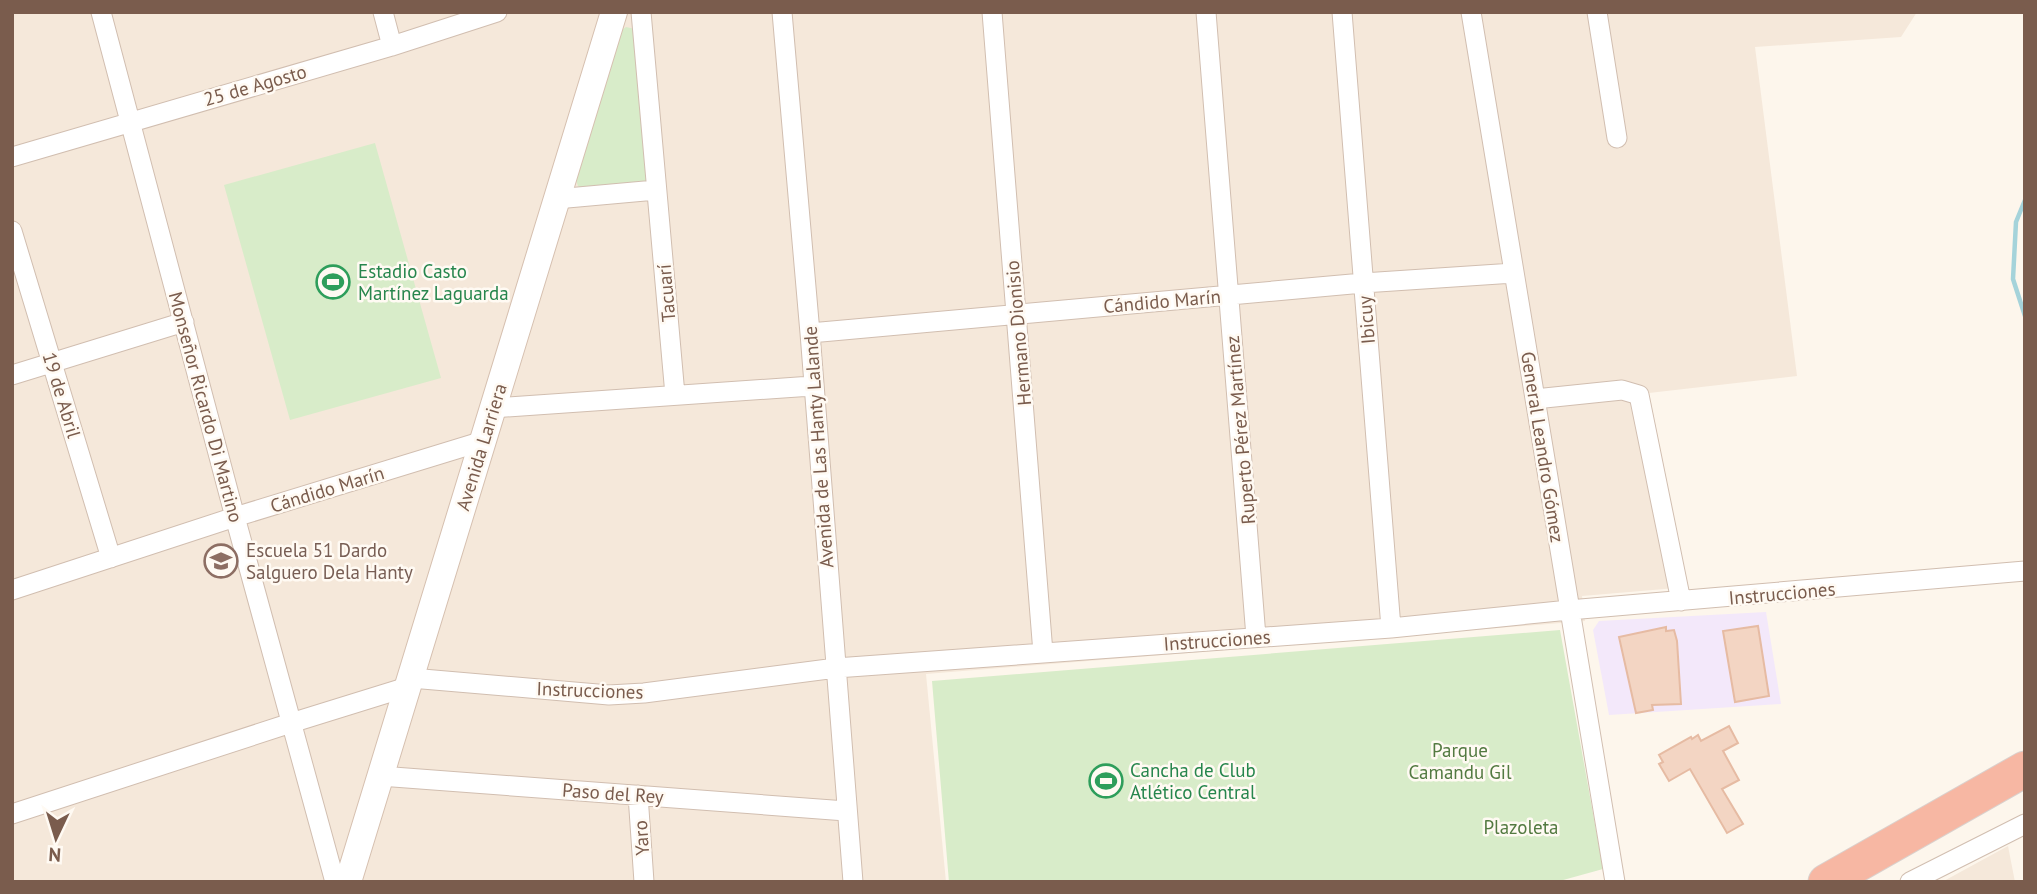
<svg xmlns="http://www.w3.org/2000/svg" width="2037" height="894" font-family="'PT Sans',sans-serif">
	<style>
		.residential { fill: #f5e8da }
		.education { fill: #f3e8fa }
		.green { fill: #d8ecc9 }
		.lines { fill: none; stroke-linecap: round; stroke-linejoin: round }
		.stream { stroke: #a5d3da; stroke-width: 4.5 }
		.building { fill: #f3d5c3; stroke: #e6bba3; stroke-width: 2 }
		.street-casing { stroke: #d1beb0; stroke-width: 21 }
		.secondary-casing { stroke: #d6c0b0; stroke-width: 28 }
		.highway-casing { stroke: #dad1cd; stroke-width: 37 }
		.street { stroke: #fff; stroke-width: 19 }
		.secondary { stroke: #fff; stroke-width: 26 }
		.highway { stroke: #f7b7a3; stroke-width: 35 }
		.labels { text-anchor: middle; stroke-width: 5; stroke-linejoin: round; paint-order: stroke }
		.street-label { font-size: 19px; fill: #7a5c4d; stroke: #fffaf3 }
		.leisure-label { font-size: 19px; fill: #27864d; stroke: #fffaf3; text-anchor: start }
		.education-label { font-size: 19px; fill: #785e54; stroke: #fffaf3; text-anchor: start }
		.park-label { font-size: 19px; fill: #537a41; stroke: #fffaf3 }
	</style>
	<rect width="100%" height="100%" fill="#fdf6ec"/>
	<path class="residential" d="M 12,12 L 1917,12 L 1901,37 L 1755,47 L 1797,376 L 1649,393 L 1688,587 L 1582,596 L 1585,621 L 926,674 L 946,882 L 12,882 Z
		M 2008,846 L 2015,882 L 1942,882 Z"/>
	<path class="education" d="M 1766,612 L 1781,704 L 1609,715 L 1593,630 L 1599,621 Z"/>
	<path class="green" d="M 626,27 L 635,29 L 647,181 L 640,184 L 582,190 L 578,186 L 576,180 L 622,30 Z
		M 375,143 L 441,378 L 290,420 L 224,185 Z
		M 1560,630 L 1603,869 L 1556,882 L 949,882 L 932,681 Z"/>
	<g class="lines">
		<path class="stream" d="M 2025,200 L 2016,222 L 2013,279 L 2025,316"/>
	</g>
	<path class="building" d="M 1758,626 L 1769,696 L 1735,702 L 1723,631 Z
		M 1666,627 L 1666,631 L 1674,630 L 1677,641 L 1681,704 L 1652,705 L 1653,710 L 1636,713 L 1619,637 Z
		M 1729,726 L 1738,743 L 1723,751 L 1739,780 L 1722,789 L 1743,824 L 1727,833 L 1690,769 L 1669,781 L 1659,764 L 1663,762 L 1659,755 L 1691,737 L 1692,739 L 1698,735 L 1701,741 Z"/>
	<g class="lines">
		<defs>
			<path id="street" d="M 101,12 L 235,517 L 335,882
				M 383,12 L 392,46
				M 641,12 L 675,395
				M 782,12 L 810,333 L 853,882
				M 992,12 L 1043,653
				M 1206,12 L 1256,637
				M 1342,12 L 1391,628
				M 1471,12 L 1615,882
				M 1597,12 L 1617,138
				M 12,157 L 392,46 L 497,12
				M 556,199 L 656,190
				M 12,231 L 111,558
				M 810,333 L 1363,283 L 1514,273
				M 12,375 L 184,322
				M 1535,399 L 1622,390 L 1639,395 L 1681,601
				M 492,408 L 812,386
				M 12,590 L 235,517 L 483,441
				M 411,678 L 609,695 L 644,693 L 836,668 L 1391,628 L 1569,610 L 2025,571
				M 380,776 L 846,811
				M 638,795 L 644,882
				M 12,814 L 291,723 L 407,687
				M 1910,882 L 2025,824"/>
			<path id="secondary" d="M 348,882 L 614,12"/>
			<path id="highway" d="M 1826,882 L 2025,769"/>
		</defs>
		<use href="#street" class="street-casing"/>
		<use href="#secondary" class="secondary-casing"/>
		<use href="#highway" class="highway-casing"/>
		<use href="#street" class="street"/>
		<use href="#secondary" class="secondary"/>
		<use href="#highway" class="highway"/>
	</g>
	<defs>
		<symbol id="stadium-ring" viewBox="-11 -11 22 22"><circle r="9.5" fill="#fffaf3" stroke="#2e9e5b" stroke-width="1.5"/><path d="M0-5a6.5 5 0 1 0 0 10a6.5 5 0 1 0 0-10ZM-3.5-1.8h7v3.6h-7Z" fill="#2e9e5b"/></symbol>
		<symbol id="school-ring" viewBox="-11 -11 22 22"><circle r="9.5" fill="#fffaf3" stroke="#8d6e63" stroke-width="1.5"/><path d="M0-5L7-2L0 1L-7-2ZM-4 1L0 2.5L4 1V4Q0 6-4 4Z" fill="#8d6e63"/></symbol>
	</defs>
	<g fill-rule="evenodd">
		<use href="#stadium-ring" x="314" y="263" width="38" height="38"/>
		<use href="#school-ring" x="202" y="542" width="38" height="38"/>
		<use href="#stadium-ring" x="1087" y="762" width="38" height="38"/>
	</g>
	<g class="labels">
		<g class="street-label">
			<text transform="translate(255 85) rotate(-16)" y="7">25 de Agosto</text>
			<text transform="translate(666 293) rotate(-95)" y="7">Tacuarí</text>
			<text transform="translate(1162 301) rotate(-5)" y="7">Cándido Marín</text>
			<text transform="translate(1366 320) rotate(-95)" y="7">Ibicuy</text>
			<text transform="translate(1018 333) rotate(-95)" y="7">Hermano Dionisio</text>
			<text transform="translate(62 395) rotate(73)" y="7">19 de Abril</text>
			<text transform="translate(206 407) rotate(75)" y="7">Monseñor Ricardo Di Martino</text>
			<text transform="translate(1240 430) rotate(-95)" y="7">Ruperto Pérez Martínez</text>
			<text transform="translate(481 447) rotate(-73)" y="7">Avenida Larriera</text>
			<text transform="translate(818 447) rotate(-94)" y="7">Avenida de Las Hanty Lalande</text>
			<text transform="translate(1543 447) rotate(81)" y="7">General Leandro Gómez</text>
			<text transform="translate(327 489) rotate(-17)" y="7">Cándido Marín</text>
			<text transform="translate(1782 593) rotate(-5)" y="7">Instrucciones</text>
			<text transform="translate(1217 640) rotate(-4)" y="7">Instrucciones</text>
			<text transform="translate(590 690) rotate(2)" y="7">Instrucciones</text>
			<text transform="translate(613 793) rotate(4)" y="7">Paso del Rey</text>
			<text transform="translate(641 838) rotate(-94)" y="7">Yaro</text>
		</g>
		<g class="leisure-label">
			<text x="358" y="278">Estadio Casto<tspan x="358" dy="22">Martínez Laguarda</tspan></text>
			<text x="1130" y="777">Cancha de Club<tspan x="1130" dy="22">Atlético Central</tspan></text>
		</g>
		<g class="education-label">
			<text x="246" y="557">Escuela 51 Dardo<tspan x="246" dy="22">Salguero Dela Hanty</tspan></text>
		</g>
		<g class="park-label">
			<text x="1460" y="757">Parque<tspan x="1460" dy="22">Camandu Gil</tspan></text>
			<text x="1521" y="834">Plazoleta</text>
		</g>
	</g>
	<rect width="2037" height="894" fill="none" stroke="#7a5c4d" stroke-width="28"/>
	<g transform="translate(56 838) rotate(184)" stroke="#fffaf3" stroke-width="5" paint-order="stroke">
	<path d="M0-5L12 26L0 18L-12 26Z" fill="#7a5c4d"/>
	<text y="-10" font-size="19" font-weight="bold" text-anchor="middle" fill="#7a5c4d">N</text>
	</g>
</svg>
